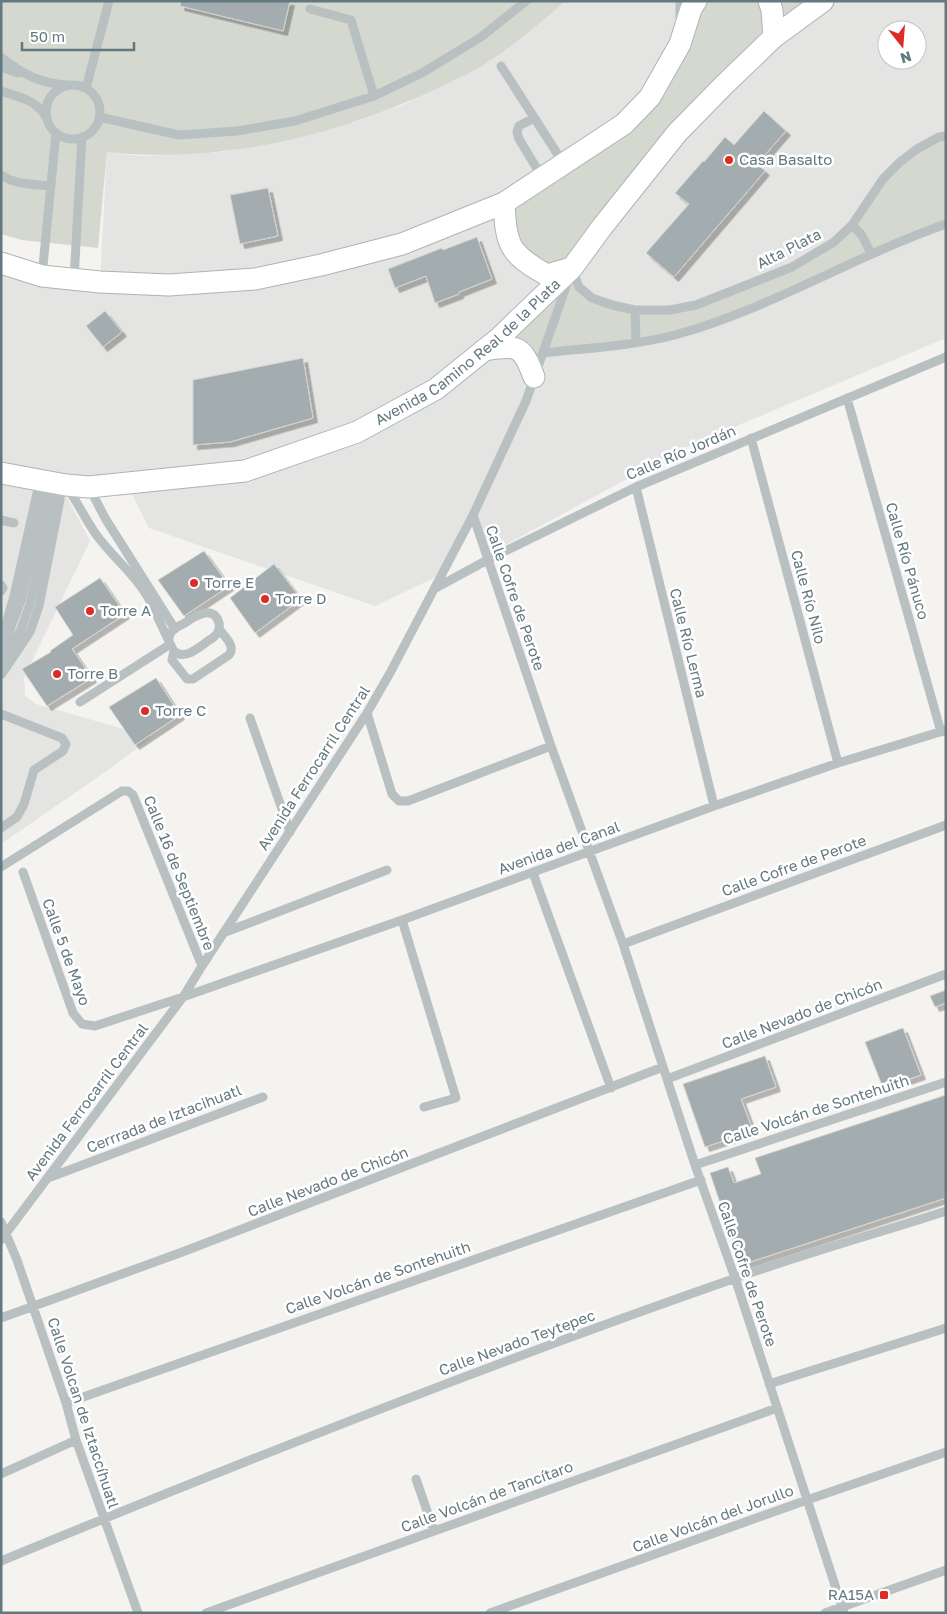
<svg xmlns="http://www.w3.org/2000/svg" width="947" height="1614" font-family="'Golos Text',sans-serif">
	<style>
		.built { fill: #e4e4e3; fill-rule: evenodd }
		.green { fill: #d4d8cf }
		.building { fill: #a3adb0; stroke: #d5d4d2; filter: url(#shadow) }
		.lines { fill: none; stroke-linecap: round; stroke-linejoin: round }
		.major-casing { stroke: #adb4b6; stroke-width: 23 }
		.minor { stroke: #b9c0c2; stroke-width: 9 }
		.major { stroke: #fff; stroke-width: 21 }
		.poi-dot { fill: #dd2b26; stroke: #fff; stroke-width: 2 }
		.labels { text-anchor: middle; stroke-width: 5; stroke-linejoin: round; paint-order: stroke }
		.poi-label { font-size: 15px; fill: #637980; stroke: #fff; text-anchor: start }
		.street-label { font-size: 15px; fill: #637980; stroke: #fff }
	</style>
	<defs>
		<filter id="shadow"><feDropShadow dx="4.5" dy="4.5" stdDeviation="0" flood-color="#0004"/></filter>
	</defs>
	<rect width="100%" height="100%" fill="#f4f3ef"/>
	<path class="built" d="M 565,1 L 680,1 L 677,133 L 823,1 L 946,1 L 946,338 L 684,448 L 485,556 L 472,518 L 434,578 L 375,606 L 149,528 L 127,484 L 60,484 L 90,541 L 24,678 L 25,696 L 36,704 L 152,737 L 111,768 L 1,844 L 1,262 L 100,282 L 107,152 L 141,156 L 223,152 L 308,135 L 355,122 L 405,104 L 487,63 ZM 887,30 L 917,30 L 917,60 L 887,60 Z"/>
	<path class="green" d="M 1,1 L 565,1 C 541,23 515,44 488,62 C 472,73 452,81 434,90 C 334,137 218,164 107,152 L 98,248 L 22,240 L 1,234 Z
		M 698,1 L 823,1 L 774,37 L 572,268 L 579,287 L 612,305 L 670,310 L 758,281 L 834,242 L 900,162 L 946,136 L 946,224 L 818,279 L 675,335 L 543,353 L 534,377 L 498,339 L 571,269 L 525,263 L 504,203 L 624,124 Z"/>
	<path class="building" d="M 181,1 L 290,1 L 283,31 L 180,6 Z
		M 764,111 L 786,131 L 757,164 L 765,171 L 674,277 L 646,253 L 689,204 L 675,193 L 703,161 L 704,162 L 725,137 L 734,145 Z
		M 268,188 L 278,236 L 240,244 L 230,195 Z
		M 477,237 L 492,279 L 459,292 L 459,294 L 435,303 L 426,276 L 395,288 L 388,269 L 442,248 L 443,250 Z
		M 105,311 L 122,332 L 103,347 L 86,326 Z
		M 303,358 L 313,418 L 230,442 L 193,445 L 193,380 Z
		M 204,551 L 229,586 L 184,616 L 158,580 Z
		M 274,564 L 301,599 L 255,633 L 230,598 Z
		M 100,578 L 125,614 L 72,649 L 92,678 L 47,706 L 22,669 L 51,652 L 50,651 L 73,635 L 55,607 Z
		M 156,678 L 180,715 L 135,745 L 109,707 Z
		M 946,990 L 946,1003 L 935,1007 L 930,996 Z
		M 903,1028 L 921,1075 L 883,1088 L 865,1042 Z
		M 765,1056 L 776,1087 L 741,1099 L 753,1131 L 705,1147 L 683,1084 Z
		M 946,1095 L 946,1198 L 741,1265 L 710,1173 L 728,1167 L 734,1183 L 761,1174 L 755,1158 Z"/>
	<g class="lines">
		<defs>
			<g id="major">
				<path d="M 769,1 L 772,10 L 774,37"/>
				<path d="M 504,203 C 506,245 509,254 547,275 L 571,268"/>
				<path d="M 1,263 L 42,276 L 100,282 L 169,285 L 255,279 L 321,265 L 402,244 L 504,203 L 624,124 L 650,97 L 680,44 L 691,9 L 696,1"/>
				<path d="M 484,350 C 517,345 522,344 534,377"/>
				<path id="s1" d="M 1,473 L 66,485 L 89,487 L 245,471 L 357,432 L 436,389 L 498,339 L 572,268 L 602,227 L 677,133 L 724,85 L 774,37 L 823,1"/>
			</g>
		</defs>
		<use href="#major" class="major-casing"/>
		<path class="minor" d="M 310,9 L 351,20 L 374,96
			M 680,18 L 680,1
			M 1,57 C 23,74 38,83 67,85
			M 501,66 L 564,164
			M 1,67 L 18,73
			M46 112a27 27 0 1 1 54 0a27 27 0 1 1-54 0Z
			M 86,88 L 109,1
			M 1,91 C 19,97 37,100 46,117
			M 99,117 L 179,135 L 237,131 L 295,121 L 374,96 L 422,73 L 481,37 L 526,1
			M 534,118 L 519,126 L 517,132 L 519,139 L 542,177
			M 1,175 C 15,185 34,184 50,186
			M 852,225 L 861,234 L 871,253
			M 572,268 L 579,287 L 592,298 L 612,305 L 635,310 L 670,310 L 696,305 L 792,267 L 834,242 L 852,225 L 883,179 L 900,162 L 917,149 L 939,137 L 946,136
			M 42,276 L 56,133
			M 74,279 L 82,137
			M 635,310 L 636,343
			M 543,353 C 587,348 632,346 675,335 C 770,309 854,256 946,224
			M 847,398 L 941,732
			M 751,438 L 838,763
			M 67,487 C 77,502 85,518 95,533 C 112,557 136,575 150,601 C 154,608 172,650 175,652 C 186,660 199,647 208,641 C 215,637 221,632 219,623 C 214,604 194,616 185,623 C 181,625 175,627 172,631 C 170,633 170,635 169,638
			M 89,487 L 105,518 L 175,629
			M 636,487 L 714,806
			M 473,515 L 551,746 L 623,944 L 695,1165 L 735,1278 L 844,1613
			M 1,520 L 14,523
			M 1,585 L 3,588 L 1,591
			M 434,589 L 489,559 L 636,487 L 946,357
			M 2,637 L 14,596 L 40,480
			M 174,651 L 172,660 L 187,679 L 193,679 L 229,655 C 236,646 225,637 219,629
			M 1,653 L 21,601 L 48,481
			M 4,661 L 21,629 L 30,604 L 52,500 L 54,483
			M 1,675 L 30,632 L 39,606 L 60,500 L 60,483
			M 80,702 L 169,645
			M 367,713 L 392,794 L 399,801 L 408,801 L 551,746
			M 1,714 L 62,738 L 66,744 L 63,751 L 34,770 L 24,804 L 17,817 L 1,828
			M 250,718 L 290,832
			M 1,867 L 122,791 L 128,791 L 133,795 L 202,966
			M 23,872 L 73,1013 L 82,1024 L 95,1026 L 183,997 L 402,920 L 714,806 L 838,763 L 946,730
			M 533,873 L 611,1088
			M 402,920 L 456,1098 L 424,1107
			M 223,933 L 387,870
			M 623,944 L 946,825
			M 667,1079 L 946,974
			M 695,1165 L 946,1082
			M 48,1178 L 263,1097
			M 1,1222 L 17,1260 L 66,1403 L 76,1440 L 138,1613
			M 1,1240 L 183,997 L 202,966 L 367,713 L 390,673 L 473,515 L 526,401 L 569,278
			M 1,1318 L 185,1251 L 663,1067
			M 769,1384 L 946,1328
			M 66,1403 L 701,1180
			M 1,1474 L 76,1440
			M 416,1479 L 434,1531
			M 1,1561 C 243,1461 486,1365 733,1279 C 803,1254 875,1234 946,1211
			M 206,1613 L 777,1408
			M 490,1613 L 807,1500 L 946,1452
			M 825,1613 L 946,1570"/>
		<use href="#major" class="major"/>
	</g>
	<g class="poi-dot">
		<circle cx="729" cy="160" r="5"/>
		<circle cx="194" cy="583" r="5"/>
		<circle cx="265" cy="599" r="5"/>
		<circle cx="90" cy="611" r="5"/>
		<circle cx="57" cy="674" r="5"/>
		<circle cx="145" cy="711" r="5"/>
		<rect x="879" y="1590" width="10" height="10" rx="2.5"/>
	</g>
	<g class="labels">
		<g class="poi-label">
			<text x="739" y="165">Casa Basalto</text>
			<text x="204" y="588">Torre E</text>
			<text x="275" y="604">Torre D</text>
			<text x="100" y="616">Torre A</text>
			<text x="67" y="679">Torre B</text>
			<text x="155" y="716">Torre C</text>
			<text x="874" y="1600" text-anchor="end">RA15A</text>
		</g>
		<g class="street-label">
			<text transform="translate(789 249) rotate(-27)" y="5">Alta Plata</text>
			<text dy="5" stroke="none"><textPath href="#s1" startOffset="502">Avenida Camino Real de la Plata</textPath></text>
			<text transform="translate(681 453) rotate(-23)" y="5">Calle Río Jordán</text>
			<text transform="translate(907 561) rotate(74)" y="5">Calle Río Pánuco</text>
			<text transform="translate(808 597) rotate(75)" y="5">Calle Río Nilo</text>
			<text transform="translate(515 598) rotate(71)" y="5">Calle Cofre de Perote</text>
			<text transform="translate(688 643) rotate(76)" y="5">Calle Río Lerma</text>
			<text transform="translate(314 768) rotate(-57)" y="5">Avenida Ferrocarril Central</text>
			<text transform="translate(559 848) rotate(-20)" y="5">Avenida del Canal</text>
			<text transform="translate(794 866) rotate(-20)" y="5">Calle Cofre de Perote</text>
			<text transform="translate(179 873) rotate(68)" y="5">Calle 16 de Septiembre</text>
			<text transform="translate(66 952) rotate(70)" y="5">Calle 5 de Mayo</text>
			<text transform="translate(802 1014) rotate(-21)" y="5">Calle Nevado de Chicón</text>
			<text transform="translate(87 1102) rotate(-53)" y="5">Avenida Ferrocarril Central</text>
			<text transform="translate(816 1110) rotate(-18)" y="5">Calle Volcán de Sontehuith</text>
			<text transform="translate(164 1119) rotate(-21)" y="5">Cerrrada de Iztacihuatl</text>
			<text transform="translate(328 1182) rotate(-21)" y="5">Calle Nevado de Chicón</text>
			<text transform="translate(747 1274) rotate(71)" y="5">Calle Cofre de Perote</text>
			<text transform="translate(378 1278) rotate(-19)" y="5">Calle Volcán de Sontehuith</text>
			<text transform="translate(517 1343) rotate(-20)" y="5">Calle Nevado Teytepec</text>
			<text transform="translate(83 1413) rotate(72)" y="5">Calle Volcan de Iztaccíhuatl</text>
			<text transform="translate(487 1497) rotate(-20)" y="5">Calle Volcán de Tancítaro</text>
			<text transform="translate(713 1519) rotate(-20)" y="5">Calle Volcán del Jorullo</text>
		</g>
	</g>
	<rect width="947" height="1614" fill="none" stroke="#637980" stroke-width="5"/>
	<g transform="translate(902 45) rotate(163)"><circle r="24" fill="#ffffff" stroke="#c1c9cc"/>
	<path d="M0-4L9 19L0 12L-9 19Z" fill="#dd2b26"/>
	<text y="-8" font-size="14" font-weight="bold" text-anchor="middle" fill="#637980">N</text>
	</g>
	<path d="M22 42v8h112v-8" fill="none" stroke="#637980" stroke-width="2.5"/>
	<text x="30" y="42" font-size="15" fill="#637980" stroke="#ffffff" stroke-width="4" paint-order="stroke">50 m</text>
</svg>
